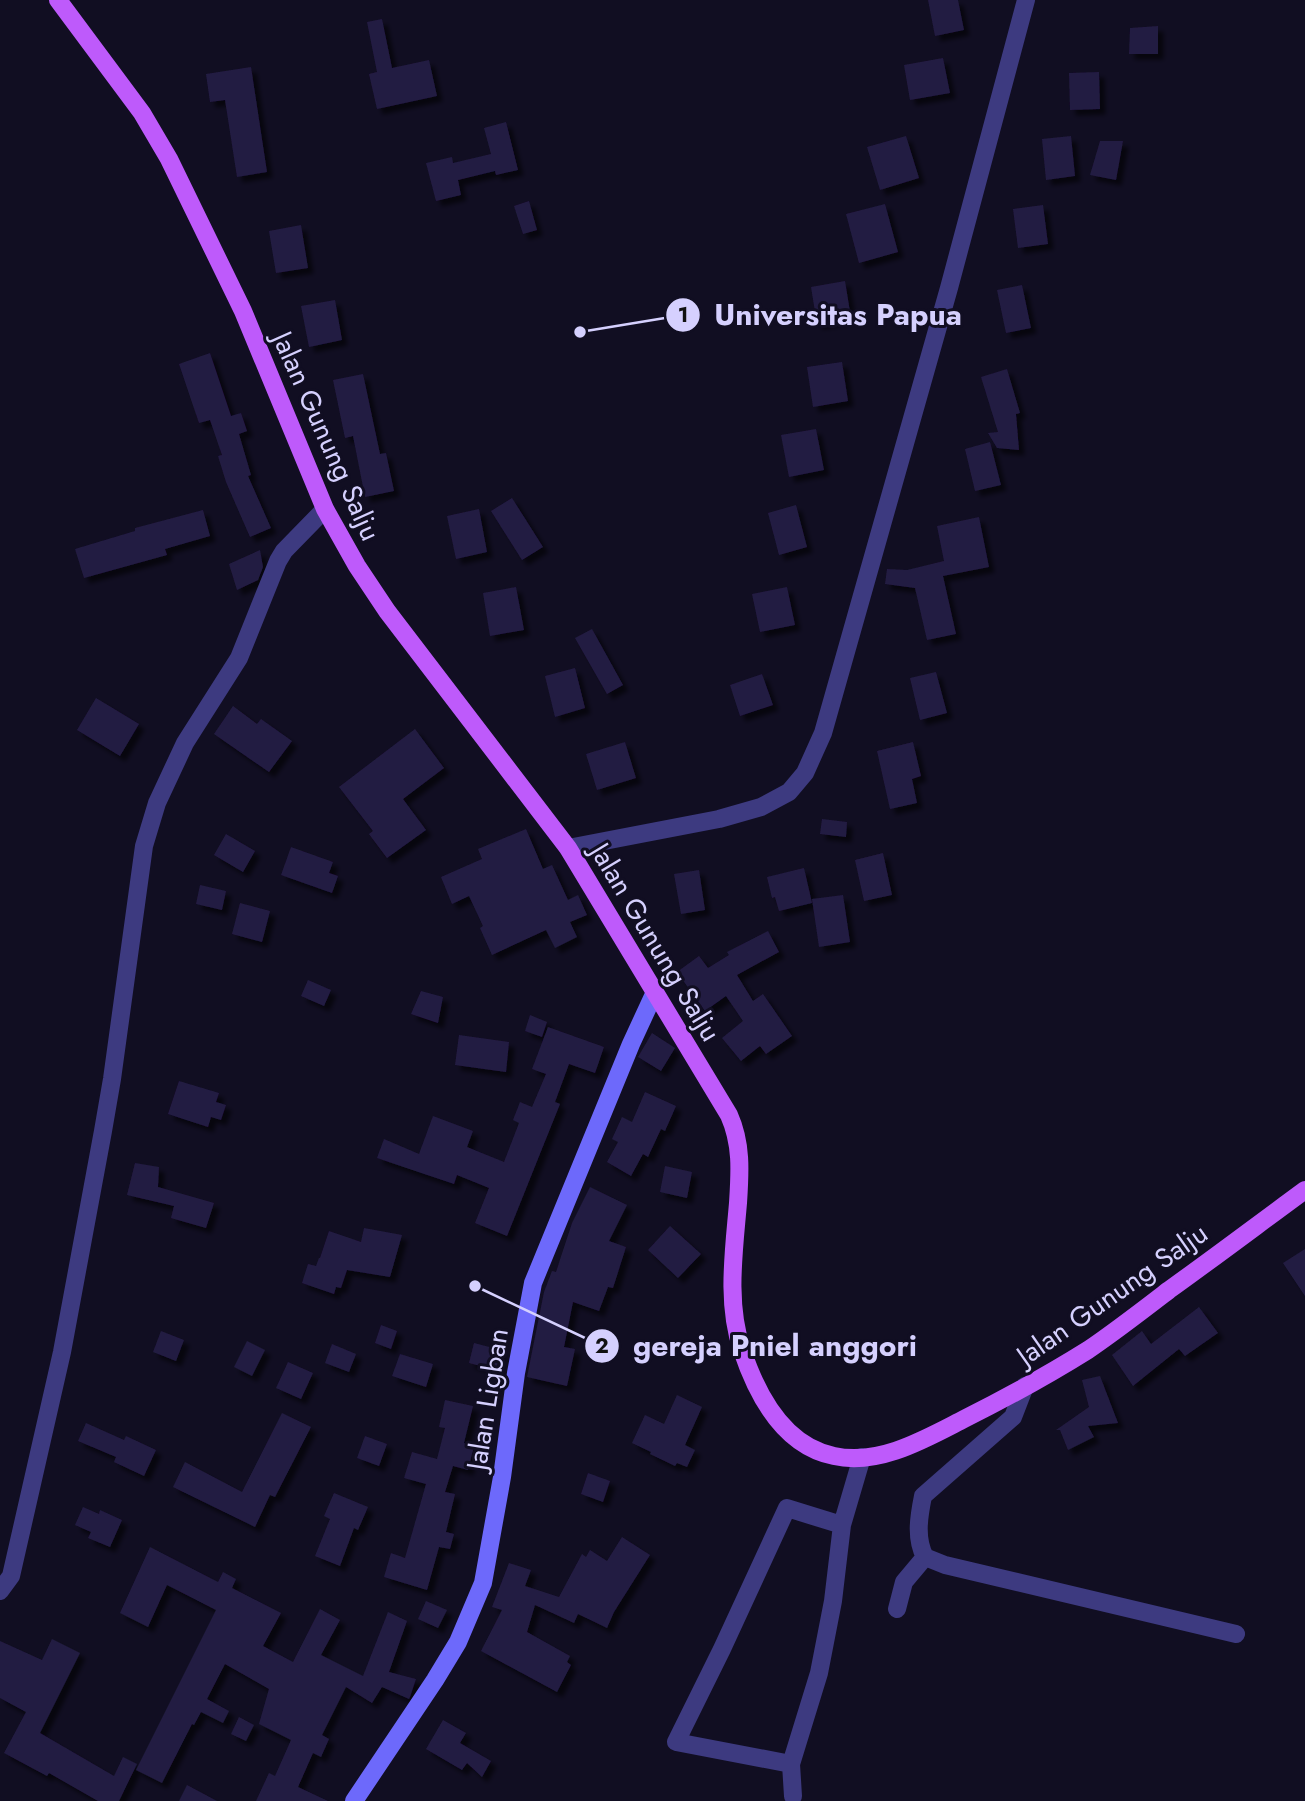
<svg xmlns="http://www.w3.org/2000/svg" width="1305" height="1801" font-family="Jost,sans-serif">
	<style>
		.building { fill: #231b42; filter: url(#shadow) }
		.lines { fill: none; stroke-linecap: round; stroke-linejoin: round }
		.street { stroke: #3d3a80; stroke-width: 18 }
		.secondary { stroke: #6d69fb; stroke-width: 18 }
		.primary { stroke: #be5afb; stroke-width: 18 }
		.labels { text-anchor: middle; stroke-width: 6; stroke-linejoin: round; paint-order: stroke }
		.street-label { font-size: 28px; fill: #d5d0fe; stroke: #110e22 }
		.leader { fill: none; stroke: #d5d0fe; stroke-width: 2.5 }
		.callout-dot { fill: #d5d0fe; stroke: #110e22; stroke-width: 2.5 }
		.mark-label { font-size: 21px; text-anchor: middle; font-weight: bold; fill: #111 }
		.callout-label { font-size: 30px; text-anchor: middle; font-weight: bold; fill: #d5d0fe; stroke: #110e22; stroke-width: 6; stroke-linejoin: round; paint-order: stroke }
	</style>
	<defs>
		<filter id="shadow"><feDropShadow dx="5.5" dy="5.5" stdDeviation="2" flood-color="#0009"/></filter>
	</defs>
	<rect width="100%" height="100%" fill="#110e22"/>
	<path class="building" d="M 928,0 L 958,0 L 964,30 L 935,36 Z
		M 382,19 L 392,68 L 429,60 L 437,96 L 377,109 L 369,74 L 377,72 L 367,22 Z
		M 1158,26 L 1158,54 L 1129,54 L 1130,28 Z
		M 943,58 L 950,93 L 910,100 L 904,65 Z
		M 251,67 L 267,172 L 237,177 L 225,100 L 210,102 L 206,74 Z
		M 1099,72 L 1100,109 L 1070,110 L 1069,73 Z
		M 506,122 L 518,170 L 496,175 L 495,171 L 458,180 L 461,195 L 436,201 L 426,163 L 452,157 L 453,163 L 491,154 L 484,128 Z
		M 906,136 L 919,178 L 880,190 L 867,147 Z
		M 1071,136 L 1075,176 L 1046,180 L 1042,139 Z
		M 1100,141 L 1123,141 L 1116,180 L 1090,175 Z
		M 529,201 L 537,230 L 523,234 L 514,206 Z
		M 885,204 L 898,252 L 859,263 L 846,214 Z
		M 1043,205 L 1048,244 L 1018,248 L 1013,209 Z
		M 301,225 L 308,268 L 276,273 L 269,231 Z
		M 845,281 L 851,318 L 817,324 L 811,287 Z
		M 1022,285 L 1031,328 L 1006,333 L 997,290 Z
		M 335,300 L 342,340 L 309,347 L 301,306 Z
		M 210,353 L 231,416 L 241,413 L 247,431 L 239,434 L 251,475 L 248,476 L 271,528 L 250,537 L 226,482 L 218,456 L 222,455 L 210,420 L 199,423 L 179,364 Z
		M 842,362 L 848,401 L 813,407 L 807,367 Z
		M 1007,369 L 1020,413 L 1016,414 L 1019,450 L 997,448 L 988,433 L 998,432 L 981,377 Z
		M 363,374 L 380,454 L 386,453 L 394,491 L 365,497 L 353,436 L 345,438 L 333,380 Z
		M 816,429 L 824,470 L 789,477 L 781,435 Z
		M 990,442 L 1001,485 L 975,491 L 965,449 Z
		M 512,498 L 543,547 L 522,560 L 491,511 Z
		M 796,505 L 807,547 L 779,555 L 768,513 Z
		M 479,509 L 487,552 L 456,559 L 447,516 Z
		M 203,510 L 210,536 L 165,549 L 167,555 L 84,578 L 75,549 L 135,531 L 135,528 Z
		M 979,517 L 989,567 L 943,576 L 956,634 L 927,640 L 915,588 L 885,584 L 887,569 L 907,570 L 944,561 L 937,526 Z
		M 260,550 L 263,567 L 258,580 L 237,590 L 229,564 Z
		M 516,587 L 524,630 L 490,636 L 483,593 Z
		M 787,587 L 795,625 L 760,632 L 752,594 Z
		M 592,629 L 623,685 L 607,694 L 575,638 Z
		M 575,668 L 585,708 L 555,717 L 545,676 Z
		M 936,672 L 947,713 L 920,720 L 910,678 Z
		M 762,674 L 773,705 L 740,716 L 730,685 Z
		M 96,698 L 139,724 L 120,756 L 77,730 Z
		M 233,706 L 257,724 L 261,719 L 292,741 L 269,772 L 214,734 Z
		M 415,729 L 444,768 L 403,799 L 426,830 L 387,858 L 369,834 L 373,831 L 339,787 Z
		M 625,742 L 636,778 L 597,790 L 586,754 Z
		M 913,742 L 921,776 L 912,779 L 917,803 L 890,809 L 877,751 Z
		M 822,819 L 847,822 L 846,837 L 820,834 Z
		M 526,829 L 543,869 L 552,865 L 568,900 L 578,895 L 587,915 L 570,922 L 577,937 L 555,948 L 546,930 L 492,955 L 480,928 L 483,926 L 469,896 L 452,904 L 441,877 L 482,859 L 478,849 Z
		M 226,834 L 255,851 L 243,872 L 214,855 Z
		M 291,847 L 333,862 L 329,873 L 338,876 L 332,893 L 281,875 Z
		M 883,853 L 892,895 L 864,901 L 855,860 Z
		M 804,868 L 812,903 L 779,911 L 775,897 L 772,898 L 767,877 Z
		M 699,870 L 705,910 L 681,914 L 674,874 Z
		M 200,885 L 226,891 L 222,910 L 196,904 Z
		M 843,895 L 850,942 L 819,947 L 812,899 Z
		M 240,903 L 270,911 L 262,942 L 232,934 Z
		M 768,931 L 779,952 L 737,975 L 753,1001 L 763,994 L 792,1036 L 766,1054 L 760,1046 L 741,1061 L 722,1038 L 743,1021 L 726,996 L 705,1011 L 677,972 L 699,956 L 708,968 L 729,955 L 727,952 Z
		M 308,980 L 331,990 L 324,1006 L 301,996 Z
		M 421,991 L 443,997 L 438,1023 L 411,1014 Z
		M 530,1015 L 547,1022 L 542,1037 L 525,1031 Z
		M 548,1027 L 604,1047 L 595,1073 L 569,1064 L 555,1102 L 560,1104 L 507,1236 L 475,1223 L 489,1188 L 457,1175 L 454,1184 L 377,1158 L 384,1139 L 419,1154 L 433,1116 L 473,1131 L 467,1147 L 504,1162 L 519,1123 L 513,1120 L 520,1102 L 532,1107 L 546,1074 L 532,1069 Z
		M 652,1033 L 675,1048 L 661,1071 L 638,1057 Z
		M 459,1035 L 509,1042 L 506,1072 L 455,1065 Z
		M 179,1081 L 219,1093 L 216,1102 L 226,1105 L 221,1120 L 211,1117 L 208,1127 L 168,1114 Z
		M 645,1092 L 676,1106 L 665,1131 L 661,1129 L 648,1157 L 643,1154 L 631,1176 L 607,1162 L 618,1142 L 612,1139 L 622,1117 L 632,1122 Z
		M 135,1163 L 159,1167 L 158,1187 L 214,1203 L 206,1228 L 171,1218 L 174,1206 L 127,1195 Z
		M 665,1166 L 692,1172 L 687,1198 L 660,1192 Z
		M 590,1187 L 627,1205 L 609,1241 L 626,1247 L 613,1288 L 608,1287 L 599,1311 L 573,1302 L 564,1347 L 575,1349 L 567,1386 L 527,1377 L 544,1292 L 552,1271 L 556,1272 L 572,1223 Z
		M 670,1226 L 701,1254 L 678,1278 L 648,1250 Z
		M 364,1228 L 402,1235 L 390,1277 L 347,1270 L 341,1288 L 336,1287 L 334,1294 L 302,1283 L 308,1264 L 316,1266 L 319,1258 L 320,1258 L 329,1231 L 361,1242 Z
		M 1305,1249 L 1305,1296 L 1283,1263 Z
		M 1199,1307 L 1218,1333 L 1185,1356 L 1179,1349 L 1133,1386 L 1112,1355 L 1142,1331 L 1151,1344 Z
		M 381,1325 L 397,1331 L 391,1349 L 375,1343 Z
		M 161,1331 L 184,1340 L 176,1361 L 153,1352 Z
		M 247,1341 L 265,1350 L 252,1376 L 234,1367 Z
		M 474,1343 L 501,1350 L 496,1370 L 469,1363 Z
		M 332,1344 L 356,1354 L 349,1372 L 325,1363 Z
		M 400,1354 L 433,1364 L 426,1387 L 392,1376 Z
		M 288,1362 L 313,1373 L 301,1399 L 276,1388 Z
		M 1100,1376 L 1118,1423 L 1088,1426 L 1094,1437 L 1068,1450 L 1060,1430 L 1056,1430 L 1089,1407 L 1082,1380 Z
		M 677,1395 L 702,1407 L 685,1445 L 695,1450 L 687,1467 L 677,1463 L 675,1466 L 650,1454 L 651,1452 L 632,1443 L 645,1415 L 664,1424 Z
		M 445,1400 L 473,1406 L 464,1443 L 474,1446 L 468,1470 L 453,1466 L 445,1492 L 455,1494 L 446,1532 L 454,1534 L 450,1549 L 439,1547 L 427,1590 L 384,1577 L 391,1553 L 405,1558 L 426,1484 L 404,1478 L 412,1452 L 437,1459 L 445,1428 L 439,1427 Z
		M 282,1413 L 311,1427 L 275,1497 L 270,1495 L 255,1527 L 173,1487 L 185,1462 L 242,1492 Z
		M 86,1423 L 124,1440 L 126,1436 L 156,1450 L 144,1476 L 114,1462 L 116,1457 L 78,1441 Z
		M 365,1436 L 387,1444 L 379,1466 L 357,1458 Z
		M 588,1473 L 610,1481 L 603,1502 L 581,1494 Z
		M 334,1493 L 368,1507 L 358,1530 L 354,1528 L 340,1566 L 315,1556 L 330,1519 L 324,1516 Z
		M 83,1507 L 99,1514 L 100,1510 L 122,1520 L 110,1547 L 88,1538 L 91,1532 L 75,1525 Z
		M 622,1537 L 650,1555 L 614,1612 L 607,1628 L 578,1614 L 574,1623 L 535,1605 L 527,1632 L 570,1656 L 567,1662 L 571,1665 L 557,1692 L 481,1651 L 502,1610 L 492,1607 L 509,1563 L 531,1570 L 525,1586 L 559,1597 L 582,1554 L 586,1557 L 590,1550 L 607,1561 Z
		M 150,1547 L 218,1582 L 223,1572 L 236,1579 L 232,1588 L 281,1613 L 263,1646 L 293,1662 L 320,1609 L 340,1620 L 321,1655 L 363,1676 L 388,1612 L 407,1621 L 389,1672 L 416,1679 L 410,1697 L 409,1699 L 382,1687 L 372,1703 L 346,1687 L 322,1735 L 329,1739 L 321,1757 L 313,1753 L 298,1787 L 328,1801 L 256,1801 L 269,1773 L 275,1776 L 291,1740 L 259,1724 L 269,1689 L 225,1664 L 207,1699 L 229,1711 L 223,1723 L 201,1712 L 194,1725 L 192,1724 L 162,1783 L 136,1770 L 216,1610 L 167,1585 L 148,1627 L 120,1613 Z
		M 426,1601 L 447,1610 L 438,1628 L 418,1619 Z
		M 52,1639 L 80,1653 L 40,1733 L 114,1776 L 123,1757 L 137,1764 L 119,1801 L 98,1801 L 49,1773 L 47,1776 L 4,1753 L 26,1712 L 0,1698 L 0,1641 L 42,1660 Z
		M 239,1717 L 254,1725 L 246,1741 L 231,1734 Z
		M 443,1720 L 466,1733 L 460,1743 L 491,1761 L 482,1777 L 467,1763 L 462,1770 L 426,1749 Z
		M 187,1785 L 217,1801 L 179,1801 Z"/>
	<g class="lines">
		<path class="street" d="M 568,848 L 719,819 L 761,807 L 789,792 L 805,773 L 823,733 L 949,288 L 1026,0
			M 1025,1386 L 1013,1417 L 923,1496 C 919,1516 915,1538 925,1557 L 945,1565 L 1236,1634
			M 0,1591 L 11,1576 L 62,1352 L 103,1131 L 112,1079 L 144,846 L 157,803 L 185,743 L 239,658 L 278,561 L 284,551 L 325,509
			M 897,1609 L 904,1582 L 925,1557
			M 791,1764 L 676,1742 L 722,1649 L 787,1508 L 842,1525
			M 793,1796 L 791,1764 L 819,1673 L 833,1601 L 842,1525 L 862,1457"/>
		<path class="secondary" d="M 354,1801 L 435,1680 L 458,1642 L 483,1583 L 502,1477 L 516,1373 L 533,1283 L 631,1044 L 655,992"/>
		<path class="primary" d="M 58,0 L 142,113 L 169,159 L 243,311 L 325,509 L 357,566 L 387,611 L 568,848 L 729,1115 C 742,1144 740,1172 738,1203 C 734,1251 726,1303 742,1350 C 757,1395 784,1446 834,1456 C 879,1466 925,1439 964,1419 C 1006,1398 1048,1375 1088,1350 C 1116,1331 1143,1310 1169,1290 C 1215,1257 1260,1223 1305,1190"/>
	</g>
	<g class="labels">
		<g class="street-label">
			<text transform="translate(327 436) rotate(66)" y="10">Jalan Gunung Salju</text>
			<text transform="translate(656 942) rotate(59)" y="10">Jalan Gunung Salju</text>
			<text transform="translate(1112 1294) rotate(-35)" y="10">Jalan Gunung Salju</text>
			<text transform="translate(487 1399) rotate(-81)" y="10">Jalan Ligban</text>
		</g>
	</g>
	<path class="leader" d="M580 332L683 315M475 1286L602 1346"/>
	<g class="callout-dot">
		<circle cx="580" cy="332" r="7"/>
		<circle cx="475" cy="1286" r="7"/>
		<circle cx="683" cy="315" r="18"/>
		<circle cx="602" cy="1346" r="18"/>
	</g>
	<g class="mark-label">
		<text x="683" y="322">1</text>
		<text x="602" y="1353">2</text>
	</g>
	<g class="callout-label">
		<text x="838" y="325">Universitas Papua</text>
		<text x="775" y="1356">gereja Pniel anggori</text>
	</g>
</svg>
